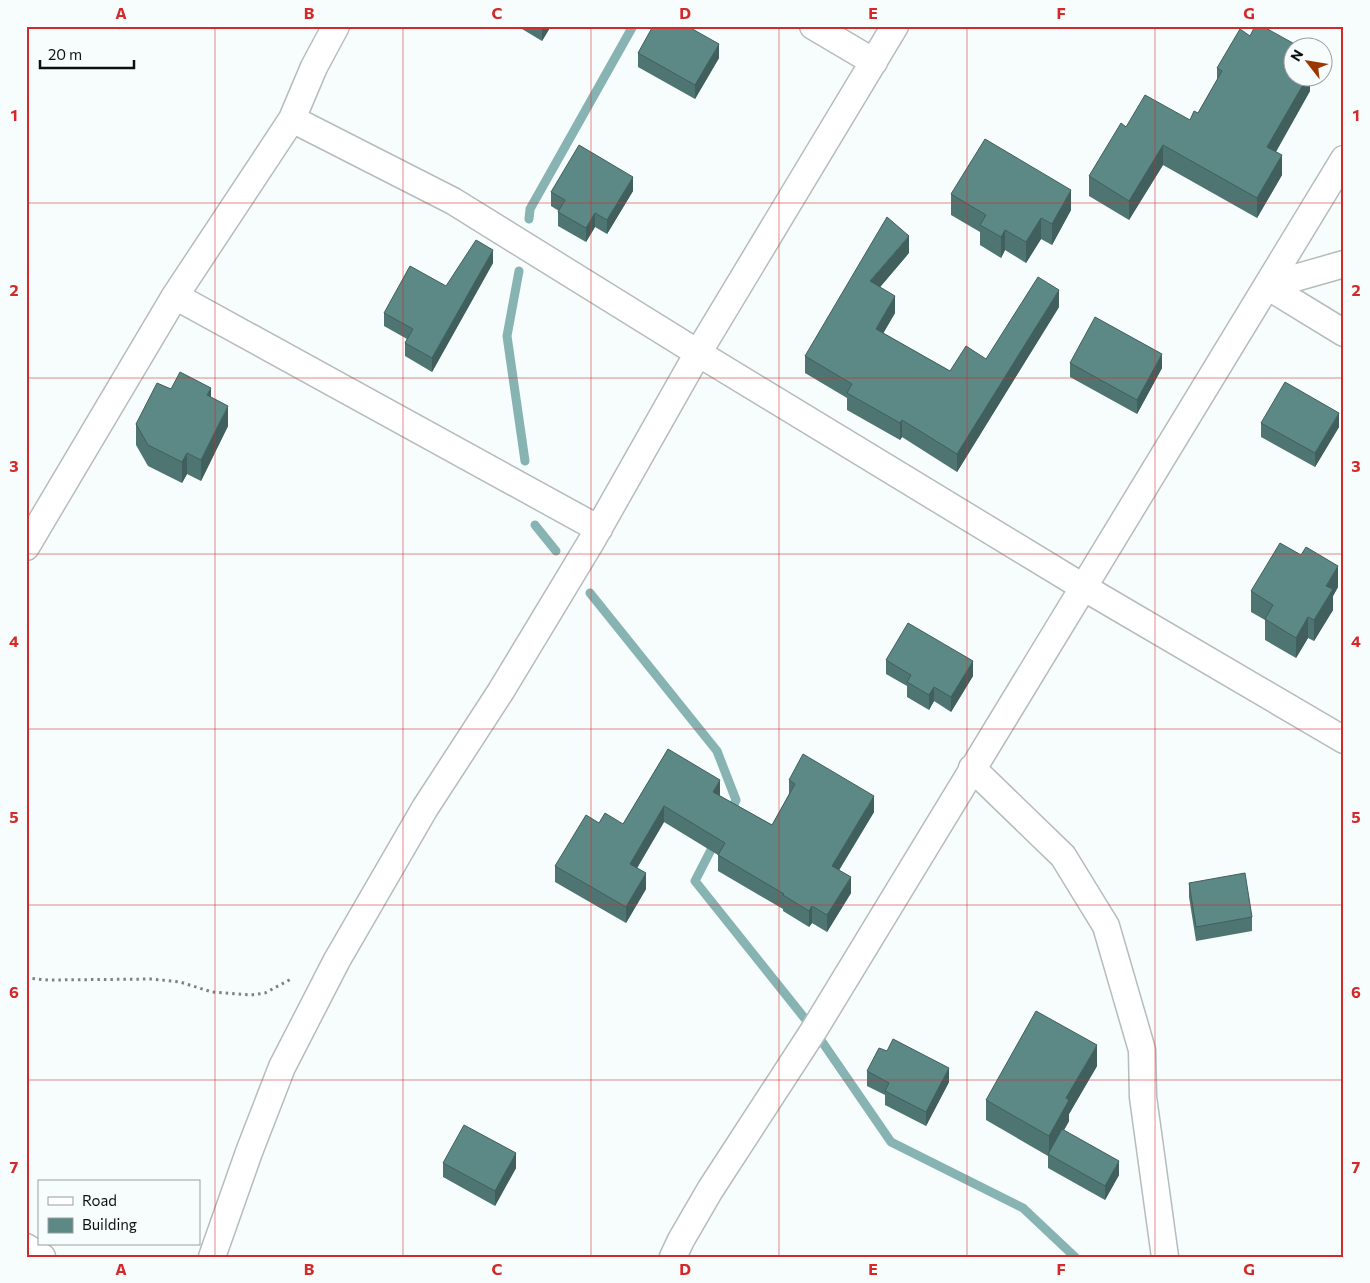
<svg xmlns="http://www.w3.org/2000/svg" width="1370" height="1283" font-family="Commissioner,sans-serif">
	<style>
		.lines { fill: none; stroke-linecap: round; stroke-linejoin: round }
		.stream { stroke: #87b4b2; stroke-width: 9 }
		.minor-casing { stroke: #b6bcbc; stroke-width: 29 }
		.path { stroke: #7e8282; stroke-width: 3; stroke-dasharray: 2.5 4; stroke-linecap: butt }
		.minor { stroke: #fff; stroke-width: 26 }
		.wall { fill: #4f7572 }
		.shaded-wall { fill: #405f5d }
		.building { fill: #5c8885; stroke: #405f5d }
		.grid { fill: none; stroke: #d62828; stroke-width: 1; stroke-opacity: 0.55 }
		.neatline { fill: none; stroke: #d62828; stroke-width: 2 }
		.grid-label { font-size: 16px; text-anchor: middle; font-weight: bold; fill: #d62828 }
	</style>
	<rect width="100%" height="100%" fill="#f7fdfd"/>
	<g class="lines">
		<path class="stream" d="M 529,219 L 530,209 L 633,26
			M 519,271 L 507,336 L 525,461
			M 535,525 L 556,551
			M 590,593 L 717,751 L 736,800 L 729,815
			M 715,842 L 695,881 L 814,1030 L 891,1142 L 1023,1208 L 1075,1257"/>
		<defs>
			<path id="minor" d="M 813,26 L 874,62
				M 292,119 L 453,201 L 698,353 L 1083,587 L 1344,740
				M 1267,286 L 1344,333
				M 1267,286 L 1344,264
				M 175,296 L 599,529
				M 26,547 L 175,296 L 292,119 L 314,67 L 336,26
				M 972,768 L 1063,856 L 1106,926 L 1142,1050 L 1143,1097 L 1165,1257
				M 26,1247 L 42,1257
				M 212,1257 L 249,1152 L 282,1067 L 337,960 L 425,808 L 501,691 L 591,542 L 698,353 L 895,26
				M 673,1257 L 681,1240 L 710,1190 L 814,1030 L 1344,159"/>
		</defs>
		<use href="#minor" class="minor-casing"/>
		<path class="path" d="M 26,978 L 48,980 L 152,979 L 180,982 L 212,992 L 251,995 L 265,993 L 293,978"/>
		<use href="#minor" class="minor"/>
	</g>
	<path class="wall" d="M 517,26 L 551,26 L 542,41 Z
		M 638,53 L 719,58 L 695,99 L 638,67 Z
		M 1217,68 L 1292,78 L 1310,78 L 1310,91 L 1276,152 L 1282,175 L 1257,218 L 1163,165 L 1129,220 L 1089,196 L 1089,176 L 1126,127 L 1190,120 L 1198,113 L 1217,80 Z
		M 633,191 L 607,234 L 595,227 L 586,242 L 558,226 L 558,212 L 559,211 L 551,206 L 551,192 Z
		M 951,194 L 1071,210 L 1052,245 L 1041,239 L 1026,263 L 1005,250 L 1001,258 L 980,245 L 980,232 L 951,215 Z
		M 909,253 L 880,287 L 895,313 L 883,333 L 950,371 L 986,359 L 1059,307 L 957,472 L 902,437 L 900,440 L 847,410 L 847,398 L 805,373 L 805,356 Z
		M 493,263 L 432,372 L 405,356 L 405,343 L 407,339 L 384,326 L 384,313 L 446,286 Z
		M 1070,363 L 1162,368 L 1137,414 L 1070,377 Z
		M 211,397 L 228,426 L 201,481 L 187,474 L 182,483 L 148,466 L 136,445 L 136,424 Z
		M 1261,423 L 1339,427 L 1315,467 L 1261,437 Z
		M 1338,587 L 1333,596 L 1333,610 L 1314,641 L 1308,638 L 1296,658 L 1265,640 L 1265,620 L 1251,612 L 1251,591 Z
		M 886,660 L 973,676 L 951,712 L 934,701 L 929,710 L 907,697 L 907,686 L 886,674 Z
		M 668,749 L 720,796 L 772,825 L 789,794 L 789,780 L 874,812 L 839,870 L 851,893 L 827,932 L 812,923 L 809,927 L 783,911 L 783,909 L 718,871 L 718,855 L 664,822 L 637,868 L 646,889 L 626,923 L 555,882 L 555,866 L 599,823 L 623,824 Z
		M 1189,883 L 1252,917 L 1252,931 L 1196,941 L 1189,897 Z
		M 1097,1066 L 1069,1114 L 1069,1121 L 1064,1130 L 1119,1175 L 1105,1200 L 1048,1168 L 1048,1156 L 986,1120 L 986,1100 Z
		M 867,1071 L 949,1082 L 926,1126 L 885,1105 L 885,1095 L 867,1086 Z
		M 443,1163 L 516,1168 L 495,1206 L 443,1177 Z"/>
	<path class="shaded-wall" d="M 542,26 L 551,26 L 542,41 Z
		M 719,44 L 719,58 L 695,99 L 695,85 Z
		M 1307,78 L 1310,78 L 1310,91 L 1267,167 L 1267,147 Z
		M 1163,145 L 1163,165 L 1129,220 L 1129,201 Z
		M 1282,155 L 1282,175 L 1257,218 L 1257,198 Z
		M 633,177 L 633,191 L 607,234 L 607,220 Z
		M 1071,190 L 1071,210 L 1052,245 L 1052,224 Z
		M 595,213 L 595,227 L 586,242 L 586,228 Z
		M 1041,218 L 1041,239 L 1026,263 L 1026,242 Z
		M 1005,230 L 1005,250 L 1001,258 L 1001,237 Z
		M 909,236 L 909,253 L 870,299 L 870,281 Z
		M 493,250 L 493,263 L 432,372 L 432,358 Z
		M 1059,290 L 1059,307 L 957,472 L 957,454 Z
		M 895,296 L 895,313 L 876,346 L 876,329 Z
		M 1162,354 L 1162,368 L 1137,414 L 1137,400 Z
		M 211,388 L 211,409 L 207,395 Z
		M 228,406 L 228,426 L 201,481 L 201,460 Z
		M 1339,413 L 1339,427 L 1315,467 L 1315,453 Z
		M 902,420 L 902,437 L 900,440 L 900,423 Z
		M 187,453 L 187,474 L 182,483 L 182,462 Z
		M 1338,566 L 1338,587 L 1333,596 L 1333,610 L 1314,641 L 1314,620 L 1326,586 Z
		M 1308,617 L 1308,638 L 1296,658 L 1296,638 Z
		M 973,661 L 973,676 L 951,712 L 951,697 Z
		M 934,687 L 934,701 L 929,710 L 929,695 Z
		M 720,780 L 720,796 L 713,792 Z
		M 874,796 L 874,812 L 832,882 L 832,866 Z
		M 664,806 L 664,822 L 630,880 L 630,864 Z
		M 646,873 L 646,889 L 626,923 L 626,907 Z
		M 851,877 L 851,893 L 827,932 L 827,915 Z
		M 812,906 L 812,923 L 809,927 L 809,911 Z
		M 1097,1045 L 1097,1066 L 1069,1114 L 1069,1121 L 1050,1155 L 1049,1154 L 1049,1136 L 1066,1098 Z
		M 949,1068 L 949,1082 L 926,1126 L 926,1112 Z
		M 516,1153 L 516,1168 L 495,1206 L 495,1191 Z
		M 1119,1161 L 1119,1175 L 1105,1200 L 1105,1186 Z"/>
	<path class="building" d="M 653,26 L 687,26 L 719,44 L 695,85 L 638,53 Z
		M 1255,26 L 1262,26 L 1300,47 L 1292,48 L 1292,78 L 1307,78 L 1267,147 L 1282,155 L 1257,198 L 1163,145 L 1129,201 L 1089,176 L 1121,123 L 1126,127 L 1145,95 L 1190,120 L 1194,111 L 1198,113 L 1222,71 L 1217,68 L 1240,29 L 1250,36 Z
		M 985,139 L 1071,190 L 1052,224 L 1041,218 L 1026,242 L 1005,230 L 1001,237 L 980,225 L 986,215 L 951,194 Z
		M 579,145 L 633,177 L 607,220 L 595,213 L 586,228 L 558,212 L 565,200 L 551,192 Z
		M 887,217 L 909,236 L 870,281 L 895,296 L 876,329 L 950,371 L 966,346 L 986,359 L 1038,277 L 1059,290 L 957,454 L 902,420 L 900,423 L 847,393 L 852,384 L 805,356 Z
		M 476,240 L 493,250 L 432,358 L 405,343 L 413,329 L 384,313 L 410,266 L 446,286 Z
		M 1095,317 L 1162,354 L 1137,400 L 1070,363 Z
		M 180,372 L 211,388 L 207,395 L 228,406 L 201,460 L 187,453 L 182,462 L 148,445 L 136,424 L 157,383 L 171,389 Z
		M 1285,382 L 1339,413 L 1315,453 L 1261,423 Z
		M 1280,543 L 1301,555 L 1306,547 L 1338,566 L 1326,586 L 1333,589 L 1314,620 L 1308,617 L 1296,638 L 1265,619 L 1273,605 L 1251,591 Z
		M 908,623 L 973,661 L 951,697 L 934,687 L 929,695 L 907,682 L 911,675 L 886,660 Z
		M 668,749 L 720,780 L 713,792 L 772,825 L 795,784 L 789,780 L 803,754 L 874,796 L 832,866 L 851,877 L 827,915 L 812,906 L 809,911 L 783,895 L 784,894 L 718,855 L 725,843 L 664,806 L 630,864 L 646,873 L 626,907 L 555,866 L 586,815 L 599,823 L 605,813 L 623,824 Z
		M 1245,873 L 1252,917 L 1196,927 L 1189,883 Z
		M 1036,1011 L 1097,1045 L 1066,1098 L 1069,1100 L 1049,1136 L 986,1100 Z
		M 893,1039 L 949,1068 L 926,1112 L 885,1091 L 889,1083 L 867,1071 L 879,1048 L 887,1051 Z
		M 464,1125 L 516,1153 L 495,1191 L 443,1163 Z
		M 1062,1129 L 1119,1161 L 1105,1186 L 1048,1154 Z"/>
	<path class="grid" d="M 215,26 L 215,1257M 403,26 L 403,1257M 591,26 L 591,1257M 779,26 L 779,1257M 967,26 L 967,1257M 1155,26 L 1155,1257M 26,203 L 1344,203M 26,378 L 1344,378M 26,554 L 1344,554M 26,729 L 1344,729M 26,905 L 1344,905M 26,1080 L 1344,1080"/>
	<rect width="1370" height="1283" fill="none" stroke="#f7fdfd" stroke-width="55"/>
	<rect x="38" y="1180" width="162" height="65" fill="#f7fdfd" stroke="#9a9e9e"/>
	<rect x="48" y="1197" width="25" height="8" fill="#ffffff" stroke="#9a9e9e"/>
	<text x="82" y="1206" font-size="15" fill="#0e1010">Road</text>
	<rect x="48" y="1218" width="25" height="15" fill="#5c8885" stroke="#9a9e9e"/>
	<text x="82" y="1230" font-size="15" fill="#0e1010">Building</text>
	<g transform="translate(1308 62) rotate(301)"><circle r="24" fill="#f7fdfd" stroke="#9a9e9e"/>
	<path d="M0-4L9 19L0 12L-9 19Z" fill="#9b3700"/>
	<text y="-8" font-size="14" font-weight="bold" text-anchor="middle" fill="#0e1010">N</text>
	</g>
	<path d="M40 60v8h94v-8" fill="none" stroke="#0e1010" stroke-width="2.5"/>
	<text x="48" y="60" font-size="15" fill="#0e1010" stroke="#f7fdfd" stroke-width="4" paint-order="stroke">20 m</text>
	<rect x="28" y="28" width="1314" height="1228" class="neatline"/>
	<g class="grid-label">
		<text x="121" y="19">A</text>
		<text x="309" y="19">B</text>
		<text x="497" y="19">C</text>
		<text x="685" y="19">D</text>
		<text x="873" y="19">E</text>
		<text x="1061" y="19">F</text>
		<text x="1249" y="19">G</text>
		<text x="14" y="121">1</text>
		<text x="1356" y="121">1</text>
		<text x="14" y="296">2</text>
		<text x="1356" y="296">2</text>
		<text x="14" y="472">3</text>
		<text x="1356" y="472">3</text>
		<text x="14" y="647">4</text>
		<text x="1356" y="647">4</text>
		<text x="14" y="823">5</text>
		<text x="1356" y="823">5</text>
		<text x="14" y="998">6</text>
		<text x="1356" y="998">6</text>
		<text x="14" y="1173">7</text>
		<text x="1356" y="1173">7</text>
		<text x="121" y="1275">A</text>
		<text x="309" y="1275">B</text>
		<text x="497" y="1275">C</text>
		<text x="685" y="1275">D</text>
		<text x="873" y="1275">E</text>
		<text x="1061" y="1275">F</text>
		<text x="1249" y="1275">G</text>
	</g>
</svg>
